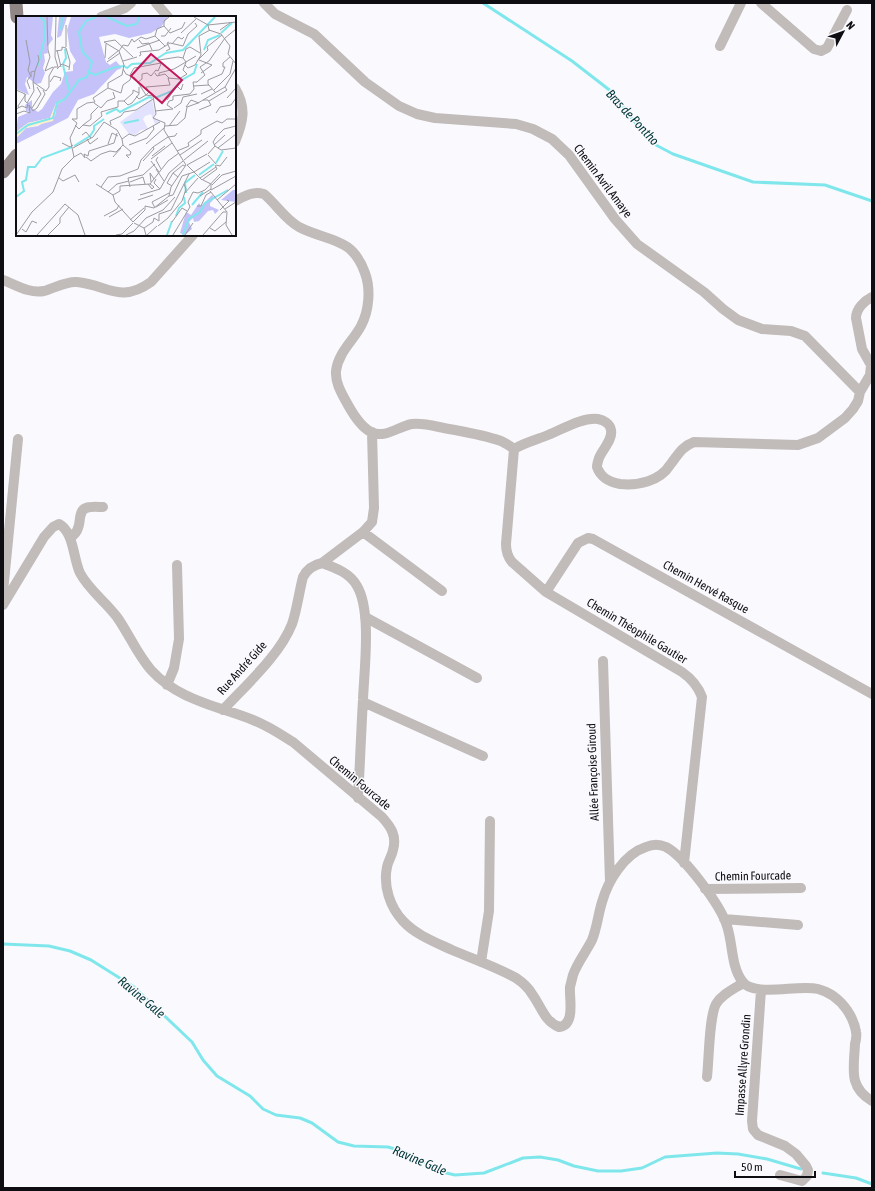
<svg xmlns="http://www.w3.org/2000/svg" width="875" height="1191" font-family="'Asap Condensed',sans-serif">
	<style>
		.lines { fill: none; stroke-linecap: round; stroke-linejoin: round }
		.stream { stroke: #7fe7ec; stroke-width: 3 }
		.minor { stroke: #c1bbba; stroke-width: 10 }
		.major { stroke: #908685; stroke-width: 13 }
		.labels { text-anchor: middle; stroke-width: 3; stroke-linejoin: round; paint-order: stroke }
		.street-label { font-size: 12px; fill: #0e0e12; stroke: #fafafe }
		.water-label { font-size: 13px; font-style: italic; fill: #013638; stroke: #fafafe }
		.inset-river { fill: none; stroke: #7fe7ec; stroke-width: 2 }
		.inset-road { fill: none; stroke: #9c9ca0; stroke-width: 1 }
		.view { fill: #c2185b; fill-opacity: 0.15; stroke: #c2185b; stroke-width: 2 }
		.inset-edge { fill: none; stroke: #0e0e12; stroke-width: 2 }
	</style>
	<rect width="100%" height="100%" fill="#fafafe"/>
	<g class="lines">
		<path class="stream" d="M 483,3 L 572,61 L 612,92 L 640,129 L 654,144 L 673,154 L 753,182 L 825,185 L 872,201
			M 3,944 L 49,946 L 70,951 L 91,960 L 134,987 L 192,1042 L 203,1060 L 217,1076 L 250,1096 L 263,1109 L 276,1115 L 300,1118 L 312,1123 L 338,1142 L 354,1146 L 388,1147 L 405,1152 L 442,1172 L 455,1175 L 484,1173 L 523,1158 L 540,1157 L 558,1160 L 574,1166 L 598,1171 L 621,1171 L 642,1168 L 665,1157 L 717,1153 L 738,1154 L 767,1159 L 801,1169
			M 823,1173 L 856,1178 L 872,1184"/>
		<path class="minor" d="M 156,3 L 168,17
			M 264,3 L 275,14 L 314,34 L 365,82 L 399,106 L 417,114 L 435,118 L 516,124 L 533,129 L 552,139 L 569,155 L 615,219 L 637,244 L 704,292 L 723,309 L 738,320 L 762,329 L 791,331 L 805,336 L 860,392
			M 761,3 L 814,49 L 821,51 L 827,48 L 847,10
			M 101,17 L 125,8 L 131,3
			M 720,46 L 741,3
			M 235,88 C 247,108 243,122 235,142
			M 235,201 C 245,196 252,191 264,194 C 276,204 285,219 299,227 C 328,242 352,236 365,273 C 371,289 369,311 361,326 C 353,341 338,353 336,371 C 335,383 342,394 348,405 C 353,414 361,427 371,432 C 385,439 399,426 412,424 C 421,423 430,425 439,427 C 459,431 481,434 501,441 C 505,443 510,446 514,449 C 526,442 536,440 548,435 C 563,429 582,417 598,419 C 604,420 610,424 611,430 C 613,440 602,450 599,458 C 598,461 597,464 597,467 C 601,478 609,482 620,484 C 638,486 660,481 670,465 C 678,455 681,447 694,442 L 798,445 L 818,438 L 845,418 L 853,409 L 858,401 L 860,392 L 870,375 L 871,365 L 862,349 L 856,318 C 856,309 864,301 872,297
			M 3,280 C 16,285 30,294 44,291 C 55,288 66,281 77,282 C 108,285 120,304 151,282 L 193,235
			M 514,449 L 506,544 C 506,551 507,556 512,562 L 546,592 L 682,672 C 692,679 698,686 702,697 L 684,863
			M 363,532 L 442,591
			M 70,538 C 74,535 77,532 78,528 C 81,522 78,511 86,508 C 91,506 98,507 103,507
			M 322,563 C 336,568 350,573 357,586 C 372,611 364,671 363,700 C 361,733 360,765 358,798
			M 3,592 L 18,439
			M 546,592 L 578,543 L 588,538 L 593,539 L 872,694
			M 3,605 L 44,537 L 53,527 L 59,524 C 74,532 73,558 80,573 C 89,590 105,601 117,617 C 129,634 137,654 151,670 C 178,700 218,706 253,720 C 268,726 280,734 293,742 L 382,817 C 391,827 397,836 393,850 C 392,856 388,861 387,867 C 383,886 390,907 403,921 C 416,935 435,942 452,950 C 473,959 496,967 516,978 C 522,982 528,987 532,994 C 541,1006 544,1021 559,1027 C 576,1025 569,998 570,987 C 571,983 572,979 573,975 C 577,963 586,952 592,940 C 597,928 598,915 602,902 C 608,881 624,854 646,847 C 653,844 659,844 666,847 C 685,857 721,906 727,926 C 733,944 731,966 742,981 C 753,998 798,984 818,989 C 830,992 840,1000 847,1010 C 851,1016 855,1025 856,1032 C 857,1036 856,1040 855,1044 C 854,1068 848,1087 872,1101
			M 365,617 L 477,678
			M 603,661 L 610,882
			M 167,685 L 174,668 L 179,639 L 177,565
			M 363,702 L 483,756
			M 223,710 C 245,686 280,655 292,624 C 297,610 299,592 303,577 C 307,569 313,565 322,563 L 363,532 L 372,522 L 374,508 L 372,432
			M 705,889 L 801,888
			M 724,919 L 798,925
			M 481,962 L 489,911 L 490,821
			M 761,990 L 752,1121 L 753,1129 L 758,1135 L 785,1146 L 796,1154 L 806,1166 L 808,1170 L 807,1176 L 802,1181 L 780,1175
			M 707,1077 C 709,1060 709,1017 716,1004 C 722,994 734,989 743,983"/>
		<path class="major" d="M 16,3 L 17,17
			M 3,172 L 17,155"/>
	</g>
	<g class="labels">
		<g class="street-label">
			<text transform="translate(603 181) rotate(53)" y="4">Chemin Avril Amaye</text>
			<text transform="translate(706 587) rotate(29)" y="4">Chemin Hervé Rasque</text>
			<text transform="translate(637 631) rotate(31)" y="4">Chemin Théophile Gautier</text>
			<text transform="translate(242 668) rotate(-48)" y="4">Rue André Gide</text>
			<text transform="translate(593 772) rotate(-92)" y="4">Allée Françoise Giroud</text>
			<text transform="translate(360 783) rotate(40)" y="4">Chemin Fourcade</text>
			<text transform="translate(753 876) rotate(-1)" y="4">Chemin Fourcade</text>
			<text transform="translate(743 1065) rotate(-86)" y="4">Impasse Allyre Grondin</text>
		</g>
		<g class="water-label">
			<text transform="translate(633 117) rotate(47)" y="5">Bras de Pontho</text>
			<text transform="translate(142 997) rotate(40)" y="5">Ravine Gale</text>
			<text transform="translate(420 1160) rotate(23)" y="5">Ravine Gale</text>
		</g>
	</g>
	<g transform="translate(16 16)">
		<rect width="220" height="220" fill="#fafafe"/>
		<path d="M 0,1 L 37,1 L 35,19 L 37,23 L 31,31 L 32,37 L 28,38 L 29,45 L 27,52 L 29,57 L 25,67 L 20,68 L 11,61 L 9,68 L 13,79 L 0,73 ZM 43,1 L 51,1 L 45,20 L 41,22 ZM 55,1 L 152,1 L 145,11 L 135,17 L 113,22 L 99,18 L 83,21 L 90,46 L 94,49 L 100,45 L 106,52 L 101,54 L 78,78 L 62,84 L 52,102 L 0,128 L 0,122 L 10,112 L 22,110 L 39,100 L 41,88 L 49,84 L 43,85 L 39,90 L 34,102 L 12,107 L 0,116 L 2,101 L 14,96 L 10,95 L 9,89 L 16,84 L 16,92 L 22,96 L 26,93 L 37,76 L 45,68 L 49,56 L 57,55 L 57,49 L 60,45 L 54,35 L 51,14 ZM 217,174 L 220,174 L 220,186 L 205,184 ZM 196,179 L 199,182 L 194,187 L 194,190 L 203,194 L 199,198 L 197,194 L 192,195 L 183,205 L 178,206 L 177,202 L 173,206 L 176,213 L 169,219 L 164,217 L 170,196 L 175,199 L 183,187 L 185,190 Z" fill="#c4c2f9"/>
		<path d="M 48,82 L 40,90 L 37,105 L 10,112 L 0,122 L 0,116 L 12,107 L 34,102 L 40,87 Z" fill="#faf1cb"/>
		<path d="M 136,83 L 139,98 L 137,100 L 144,106 L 139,108 L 135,98 L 129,100 L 127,103 L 132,113 L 125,114 L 119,119 L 113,118 L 104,106 Z" fill="#e2e1fe"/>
		<path class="inset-river" d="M 91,1 L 111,10 L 121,8 L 123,1M 45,14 L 46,1M 205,17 L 216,7M 188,34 L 192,24 L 204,19M 47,48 L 50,42 L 49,33M 22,49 L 28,25 L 28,5 L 24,1M 47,49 L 53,74M 73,56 L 79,59 L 99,51 L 108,50 L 111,52 L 116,48 L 134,47 L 150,37 L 167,34 L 199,1M 164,65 L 178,57 L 181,48M 139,82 L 156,75 L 164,66M 90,98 L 100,93 L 104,96 L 133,81 L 136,82M 108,107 L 123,104M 0,118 L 12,109 L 37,102 L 41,87 L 49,83 L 63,64 L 71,61 L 76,46 L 66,35 L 63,16 L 70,5 L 80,1M 58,130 L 74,120 L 78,114 L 78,110 L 88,103M 200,147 L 207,135M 183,159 L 198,148M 170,177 L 169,167 L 179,159M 0,181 L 8,175 L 6,166 L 10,164 L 12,151 L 19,151 L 26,142 L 56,131M 176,189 L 187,176M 160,200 L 163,192 L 169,187 L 168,181M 151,219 L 156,205M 167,219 L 173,203 L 184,196 L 189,187 L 212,174"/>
		<path class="inset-road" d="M 31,1 L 32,34 L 34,41 L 29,55 L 37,51M 178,1 L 192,9 L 193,14 L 205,18 L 214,30 L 212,38 L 220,48M 50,9 L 50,31M 192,9 L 220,6M 148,10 L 154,17 L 166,12 L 169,6M 204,14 L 214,7M 165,17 L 180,3M 139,20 L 149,30M 145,20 L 149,20 L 155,12M 10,24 L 14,46 L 12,54 L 15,61 L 15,56 L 19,55 L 17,66M 123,24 L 126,28 L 133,27 L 136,34M 156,28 L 162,21 L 166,23 L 168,21M 121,32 L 144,24M 41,34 L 45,51M 40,35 L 46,34 L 46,31 L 50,32 L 54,46 L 53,54M 103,35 L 88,26 L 99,24 L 117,41M 150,35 L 154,33 L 151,27 L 153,26M 123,40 L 125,39 L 124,36 L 143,34 L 154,27 L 167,30 L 172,18 L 181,10 L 179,7M 89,42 L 90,28M 167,42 L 170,33 L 174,31 L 184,37M 92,43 L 102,35M 183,44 L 196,49 L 185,57M 107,45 L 121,41M 181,45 L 192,34 L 191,31 L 206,19M 91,46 L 104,37M 169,49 L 172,52 L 179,49 L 185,39 L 183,20 L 194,14M 41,53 L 46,48 L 53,51M 107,53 L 110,58 L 119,62 L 130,79 L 137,80 L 140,98 L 137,102 L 149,107 L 148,114 L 170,149M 19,55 L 23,44 L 22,39M 139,57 L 141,60 L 149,58 L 153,62M 114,59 L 118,52 L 145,47M 143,59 L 143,57 L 158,53 L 180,40M 14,61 L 11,65 L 14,73M 34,66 L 38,60 L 45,62 L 44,65M 121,67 L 126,63 L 126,58 L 131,57 L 135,60 L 140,54 L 142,55 L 145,48 L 143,44 L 162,41 L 167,42M 177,70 L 193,69M 92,72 L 105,77 L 107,69 L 114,64 L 115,60M 0,74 L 9,78 L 9,85 L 11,87 L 18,75 L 17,66 L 30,75 L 33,71 L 33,60 L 38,51 L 42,51 L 39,41 L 40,1M 198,74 L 214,58 L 217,45M 199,76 L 192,68 L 192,64 L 206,58 L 209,51 L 207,51 L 207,47 L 214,41M 185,78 L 196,73M 120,80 L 123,83 L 130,79 L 133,76 L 130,71 L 154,69 L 152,62 L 163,63 L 171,58 L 167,54 L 170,46 L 167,42M 211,82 L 220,72M 151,84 L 161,70 L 165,74 L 167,68M 108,85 L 112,89 L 116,87 L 123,78 L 123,71M 108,85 L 117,77 L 117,74 L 123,77M 193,85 L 211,74 L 209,71M 78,87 L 85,92 L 91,85 L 99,82 L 97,76M 170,91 L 175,84 L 183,87M 3,92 L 2,90 L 10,78M 16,92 L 25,78 L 21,71M 158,92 L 165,87 L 167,81 L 181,78M 0,93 L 6,90 L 11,92 L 12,87M 157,93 L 151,89 L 153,85 L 157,84 L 157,80 L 174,78 L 178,73 L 177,66 L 181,66 L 189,59 L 184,51 L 193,45 L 209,22 L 220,13M 183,94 L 195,89 L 192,84 L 187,84M 139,95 L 157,93M 14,97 L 13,89 L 17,95 L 21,92 L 29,78 L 27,74M 200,97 L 204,91 L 215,89 L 220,82M 0,98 L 8,95 L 14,97M 59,109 L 63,113 L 67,109 L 74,110 L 86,100 L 85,96 L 102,91 L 102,85 L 108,85M 67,109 L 75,103 L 75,98 L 82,91M 95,109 L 94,105 L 105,100 L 108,96 L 120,94 L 137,83M 149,110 L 161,109 L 169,102 L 171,91 L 182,87 L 209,71 L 220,52M 153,110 L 164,95M 66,119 L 70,116 L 75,122M 71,123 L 74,128 L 82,122M 106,123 L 107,129 L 115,136 L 114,139 L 110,139 L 113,142M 46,127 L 54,131 L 57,129M 92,128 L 96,117 L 102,120M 130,128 L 148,112M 113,129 L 131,122 L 138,113 L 137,110M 198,129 L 209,119M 199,130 L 205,134 L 220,132M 57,132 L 77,121 L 88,106 L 101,114 L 106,123 L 113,118 L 119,120 L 144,106M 202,132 L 220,118M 161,135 L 173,130 L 172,127 L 185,118 L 185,114 L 201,105 L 206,107 L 211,103 L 220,103M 192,138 L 199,130 L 197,126 L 200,121 L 208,113 L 220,110M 164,139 L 186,124M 192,139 L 200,148M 136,140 L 149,130M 58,141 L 65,137 L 69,142 L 68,138 L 72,140 L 73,135 L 98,127 L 101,117M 70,141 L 75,145 L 85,138 L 94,135 L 100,136 L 107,129M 97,141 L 105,132M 142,141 L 140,144 L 145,153M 135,143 L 156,127M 168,144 L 192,125M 127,145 L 138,133 L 137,131M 135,145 L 143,156M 171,149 L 191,138M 171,149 L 186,164M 200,149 L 204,150 L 211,141M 140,153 L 148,165M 178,156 L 194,146M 162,161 L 157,157 L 167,149 L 169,150M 43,162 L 47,165 L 59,159 L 63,166M 184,162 L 200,151M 140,163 L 138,167 L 144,173M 186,164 L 201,153 L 199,149M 187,164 L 195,168 L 195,174M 114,166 L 127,161 L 129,168M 135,166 L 134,157 L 138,163M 80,168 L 97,179M 132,168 L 136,173 L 138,171 L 134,168M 196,169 L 206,159 L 220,155M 156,170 L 151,167 L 157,157M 85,171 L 92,161 L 104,160 L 122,153 L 125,144 L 137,131 L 152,121 L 159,120 L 161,117M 114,171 L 112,162 L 127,159 L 139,148M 144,173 L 153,157 L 167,145M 195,174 L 220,160M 194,175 L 211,196M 92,176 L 101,168 L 113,165M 168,178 L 182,162M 124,179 L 144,173M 153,180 L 157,179 L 166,160 L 178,156M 184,180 L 195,173M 122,184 L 137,179M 201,184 L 220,168M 181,190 L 185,190 L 190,179 L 195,176M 140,191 L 152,184M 139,192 L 136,186 L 153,177M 209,193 L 220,186M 204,194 L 213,185 L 211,184M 211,196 L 210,209 L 216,219M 88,200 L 101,193 L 103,189M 93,201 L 107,193M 114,204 L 128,192M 117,206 L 99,186 L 97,179 L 104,175 L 104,170 L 134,168 L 152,145 L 163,137M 117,206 L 129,194 L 129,190 L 138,192 L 153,180 L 155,171 L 170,149M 156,206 L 166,192 L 171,195M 118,207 L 128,212 L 130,219M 142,210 L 152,202 L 166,185 L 170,173 L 168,168M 128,212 L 137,206 L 138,202 L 143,205 L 143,198 L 155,194 L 173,158M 194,212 L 199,215 L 210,206M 6,213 L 10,216 L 16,205 L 21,207M 0,219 L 16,196 L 37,176 L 46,153 L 58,141 L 54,122 L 61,107 L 56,103 L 61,103 L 61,93 L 71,87 L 79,86 L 77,82 L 92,72 L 92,67 L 106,59 L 108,49 L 103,35 L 107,29 L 112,30 L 116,23 L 118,26 L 125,21 L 130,23 L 139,20 L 141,13 L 148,10 L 148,5 L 153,1M 21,219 L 49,188 L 62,199 L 69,219M 32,219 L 44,207 L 44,202 L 53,191M 100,219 L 106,218 L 117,207M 110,219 L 118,215 L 130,202 L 147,194 L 159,181M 131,219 L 141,210M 157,219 L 174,191 L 172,186 L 177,176 L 182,177 L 189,174 L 204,158M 169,219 L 177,207M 187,219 L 207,196 L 210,196"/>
		<path class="view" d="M 135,38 L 166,64 L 146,87 L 115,60 Z"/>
		<rect width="220" height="220" class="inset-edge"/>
	</g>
	<rect width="875" height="1191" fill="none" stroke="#0e0e12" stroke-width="8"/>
	<g transform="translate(843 32) rotate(49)" stroke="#fafafe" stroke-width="3" paint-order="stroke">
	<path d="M0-3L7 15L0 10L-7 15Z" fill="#0e0e12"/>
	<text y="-6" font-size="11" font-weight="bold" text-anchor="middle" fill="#0e0e12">N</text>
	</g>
	<path d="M735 1171v6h80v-6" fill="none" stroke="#0e0e12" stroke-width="2"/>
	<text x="741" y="1171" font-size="12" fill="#0e0e12" stroke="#fafafe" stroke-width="3" paint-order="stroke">50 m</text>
</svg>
